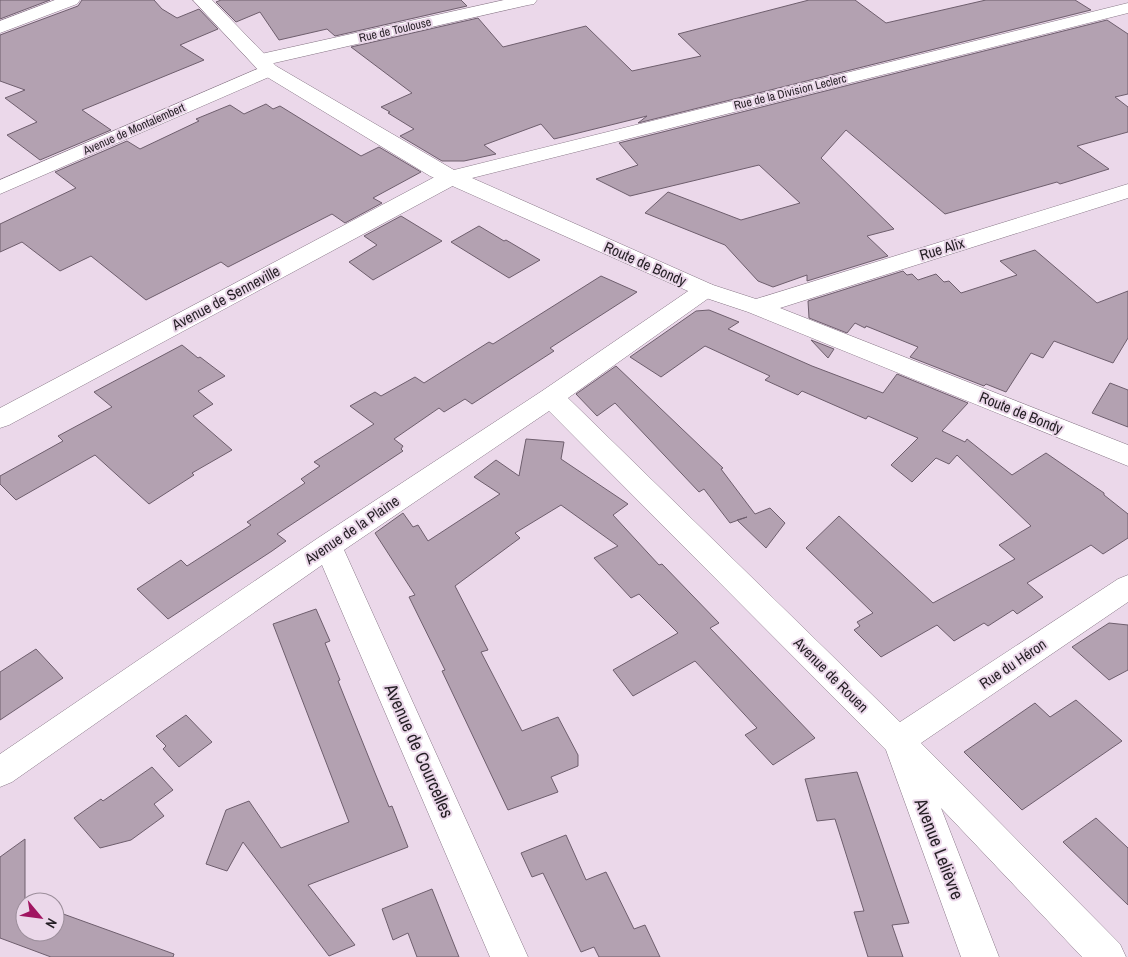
<svg xmlns="http://www.w3.org/2000/svg" width="1128" height="957" font-family="'Archivo Narrow',sans-serif">
	<style>
		.building { fill: #b3a1b1; stroke: #6e5e6d }
		.lines { fill: none; stroke-linecap: round; stroke-linejoin: round }
		.minor-casing { stroke: #887787; stroke-width: 1 }
		.tertiary-casing { stroke: #887787; stroke-width: 1 }
		.minor { fill: #fff; fill-rule: evenodd }
		.tertiary { fill: #fff; fill-rule: evenodd }
		.labels { text-anchor: middle; stroke-width: 4; stroke-linejoin: round; paint-order: stroke }
		.far-street-label { font-size: 12px; fill: #251f25; stroke: #ebd8ea }
		.street-label { font-size: 15px; fill: #251f25; stroke: #ebd8ea }
		.near-street-label { font-size: 18px; fill: #251f25; stroke: #ebd8ea }
	</style>
	<rect width="100%" height="100%" fill="#ebd8ea"/>
	<path class="building" d="M 0,0 L 50,0 L 0,19 Z
		M 82,0 L 154,0 L 162,9 L 177,18 L 199,9 L 218,29 L 180,45 L 204,60 L 82,110 L 111,130 L 40,160 L 7,135 L 37,122 L 5,98 L 25,90 L 0,81 L 0,35 L 78,6 Z
		M 221,0 L 461,0 L 467,6 L 335,36 L 327,29 L 279,40 L 260,12 L 236,22 L 216,2 Z
		M 809,0 L 855,0 L 886,23 L 986,0 L 1075,0 L 1091,10 L 638,123 L 647,116 L 554,139 L 541,124 L 484,145 L 496,154 L 464,161 L 442,161 L 400,136 L 414,129 L 388,113 L 390,112 L 381,107 L 412,93 L 351,47 L 478,18 L 503,47 L 586,26 L 632,71 L 701,56 L 678,34 Z
		M 1107,20 L 1128,34 L 1128,94 L 1115,97 L 1128,107 L 1128,132 L 1077,146 L 1109,169 L 1060,184 L 1057,182 L 945,214 L 846,130 L 821,158 L 894,229 L 867,236 L 888,256 L 807,281 L 807,275 L 773,287 L 758,281 L 725,245 L 645,213 L 668,192 L 741,220 L 800,203 L 759,165 L 630,196 L 596,179 L 638,165 L 619,143 Z
		M 266,104 L 273,109 L 280,106 L 361,156 L 379,147 L 421,172 L 373,198 L 382,203 L 345,223 L 332,214 L 228,267 L 221,262 L 146,300 L 91,256 L 60,271 L 22,242 L 0,252 L 0,224 L 76,188 L 55,172 L 127,141 L 140,149 L 199,121 L 196,119 L 230,105 L 244,114 Z
		M 401,216 L 442,241 L 373,280 L 349,262 L 377,245 L 364,236 Z
		M 479,226 L 504,241 L 506,240 L 540,260 L 509,278 L 451,242 Z
		M 1035,250 L 1097,303 L 1128,291 L 1128,338 L 1113,363 L 1054,341 L 1043,358 L 1031,353 L 1006,392 L 986,384 L 984,386 L 910,357 L 918,347 L 866,326 L 865,328 L 855,323 L 847,333 L 809,318 L 808,301 L 903,271 L 907,275 L 912,274 L 918,280 L 936,274 L 944,282 L 949,281 L 961,293 L 1017,275 L 1000,261 Z
		M 601,276 L 637,292 L 550,348 L 554,351 L 472,404 L 465,399 L 444,412 L 439,408 L 394,439 L 403,446 L 401,449 L 403,451 L 277,534 L 286,541 L 272,551 L 168,619 L 137,589 L 181,560 L 187,566 L 251,525 L 247,522 L 305,483 L 301,479 L 320,466 L 314,462 L 374,424 L 350,406 L 375,392 L 381,396 L 415,377 L 424,383 L 489,342 L 493,344 Z
		M 709,310 L 739,322 L 728,329 L 812,366 L 883,393 L 897,374 L 968,403 L 942,431 L 965,442 L 967,439 L 1012,475 L 1046,453 L 1104,493 L 1104,495 L 1128,514 L 1128,538 L 1103,554 L 1091,545 L 1027,583 L 1043,597 L 1017,614 L 1013,610 L 988,626 L 984,623 L 954,641 L 937,625 L 881,657 L 854,630 L 860,626 L 857,622 L 873,613 L 806,548 L 839,516 L 933,603 L 1015,559 L 999,545 L 1031,526 L 957,455 L 949,464 L 936,458 L 912,482 L 891,465 L 918,438 L 868,416 L 866,419 L 802,391 L 798,395 L 765,380 L 770,376 L 705,346 L 661,377 L 630,357 L 696,311 Z
		M 811,340 L 834,349 L 828,358 Z
		M 182,345 L 198,358 L 200,357 L 225,376 L 198,391 L 213,404 L 193,416 L 232,450 L 192,473 L 194,475 L 149,504 L 95,455 L 16,500 L 0,484 L 0,476 L 63,441 L 58,436 L 112,407 L 94,392 Z
		M 616,366 L 723,468 L 721,469 L 755,514 L 770,508 L 785,523 L 766,548 L 737,520 L 747,517 L 730,523 L 704,489 L 699,492 L 615,403 L 597,416 L 576,394 Z
		M 1110,383 L 1128,390 L 1128,427 L 1092,413 Z
		M 526,439 L 564,442 L 561,459 L 628,504 L 613,515 L 659,565 L 662,564 L 719,623 L 710,628 L 815,738 L 773,765 L 745,735 L 757,728 L 695,661 L 633,696 L 613,670 L 678,633 L 639,594 L 631,598 L 594,558 L 618,546 L 561,505 L 515,533 L 520,538 L 455,586 L 488,650 L 481,652 L 522,731 L 558,717 L 578,755 L 578,766 L 551,777 L 558,792 L 508,810 L 442,671 L 445,670 L 409,597 L 415,595 L 375,533 L 403,513 L 413,527 L 418,525 L 428,541 L 500,494 L 474,477 L 496,460 L 519,476 Z
		M 316,609 L 330,641 L 325,643 L 340,680 L 338,681 L 375,773 L 389,807 L 392,806 L 408,847 L 308,885 L 355,945 L 329,956 L 243,842 L 227,871 L 206,864 L 226,810 L 249,801 L 281,848 L 349,822 L 273,624 Z
		M 1109,623 L 1128,625 L 1128,670 L 1109,680 L 1072,647 Z
		M 36,649 L 63,678 L 0,720 L 0,672 Z
		M 1076,700 L 1122,741 L 1022,810 L 964,752 L 1035,703 L 1050,717 Z
		M 186,715 L 212,742 L 179,767 L 163,749 L 166,746 L 156,736 Z
		M 152,767 L 173,790 L 154,804 L 164,816 L 131,840 L 100,848 L 74,818 L 101,799 L 103,801 Z
		M 857,772 L 909,923 L 892,925 L 903,957 L 868,957 L 854,912 L 864,911 L 835,819 L 817,821 L 805,779 Z
		M 1096,818 L 1128,848 L 1128,905 L 1063,842 Z
		M 566,835 L 586,880 L 606,872 L 634,929 L 645,925 L 660,957 L 599,957 L 594,947 L 581,952 L 543,873 L 532,877 L 521,853 Z
		M 25,839 L 25,900 L 30,902 L 25,902 L 25,932 L 55,932 L 55,911 L 174,954 L 173,957 L 51,957 L 0,938 L 0,857 Z
		M 432,889 L 459,957 L 417,957 L 408,933 L 393,940 L 382,909 Z"/>
	<g class="lines">
		<defs>
			<path id="minor" d="M 55,0 L 80,0 L 77,4 L 0,33 L 0,21 Z
				M 504,0 L 537,0 L 534,4 L 528,5 L 261,66 L 254,64 L 251,60 L 254,56 L 261,54 Z
				M 269,64 L 276,66 L 279,70 L 276,74 L 0,194 L 0,180 Z
				M 452,171 L 460,172 L 463,177 L 460,182 L 9,425 L 0,428 L 0,408 L 444,172 Z
				M 705,283 L 713,285 L 717,290 L 713,295 L 568,398 L 900,722 L 1118,579 L 1128,575 L 1128,602 L 921,743 L 1120,944 L 1126,957 L 1082,957 L 941,808 L 999,957 L 961,957 L 886,750 L 549,411 L 344,550 L 528,957 L 490,957 L 322,565 L 12,782 L 0,787 L 0,754 L 318,538 L 542,391 L 697,285 Z"/>
			<path id="tertiary" d="M 193,0 L 212,0 L 276,66 L 454,170 L 1128,3 L 1128,13 L 472,178 L 713,285 L 756,299 L 1128,184 L 1128,198 L 780,308 L 1128,445 L 1128,466 L 748,312 L 697,295 L 430,176 L 262,74 Z"/>
		</defs>
		<use href="#minor" class="minor-casing"/>
		<use href="#tertiary" class="tertiary-casing"/>
		<use href="#minor" class="minor"/>
		<use href="#tertiary" class="tertiary"/>
	</g>
	<g class="labels">
		<g class="far-street-label">
			<text transform="translate(395 30) rotate(-13)" y="4">Rue de Toulouse</text>
			<text transform="translate(790 92) rotate(-14)" y="4">Rue de la Division Leclerc</text>
			<text transform="translate(134 129) rotate(-24)" y="4">Avenue de Montalembert</text>
		</g>
		<g class="street-label">
			<text transform="translate(942 249) rotate(-17)" y="5">Rue Alix</text>
			<text transform="translate(645 264) rotate(24)" y="5">Route de Bondy</text>
			<text transform="translate(226 298) rotate(-28)" y="5">Avenue de Senneville</text>
			<text transform="translate(1021 413) rotate(22)" y="5">Route de Bondy</text>
			<text transform="translate(352 530) rotate(-34)" y="5">Avenue de la Plaine</text>
			<text transform="translate(1013 664) rotate(-34)" y="5">Rue du Héron</text>
			<text transform="translate(831 675) rotate(45)" y="5">Avenue de Rouen</text>
		</g>
		<g class="near-street-label">
			<text transform="translate(419 751) rotate(66)" y="6">Avenue de Courcelles</text>
			<text transform="translate(939 849) rotate(69)" y="6">Avenue Lelièvre</text>
		</g>
	</g>
	<g transform="translate(40 917) rotate(119)"><circle r="24" fill="#ebd8ea" stroke="#9c8e9b"/>
	<path d="M0-4L9 19L0 12L-9 19Z" fill="#a01561"/>
	<text y="-8" font-size="14" font-weight="bold" text-anchor="middle" fill="#251f25">N</text>
	</g>
</svg>
